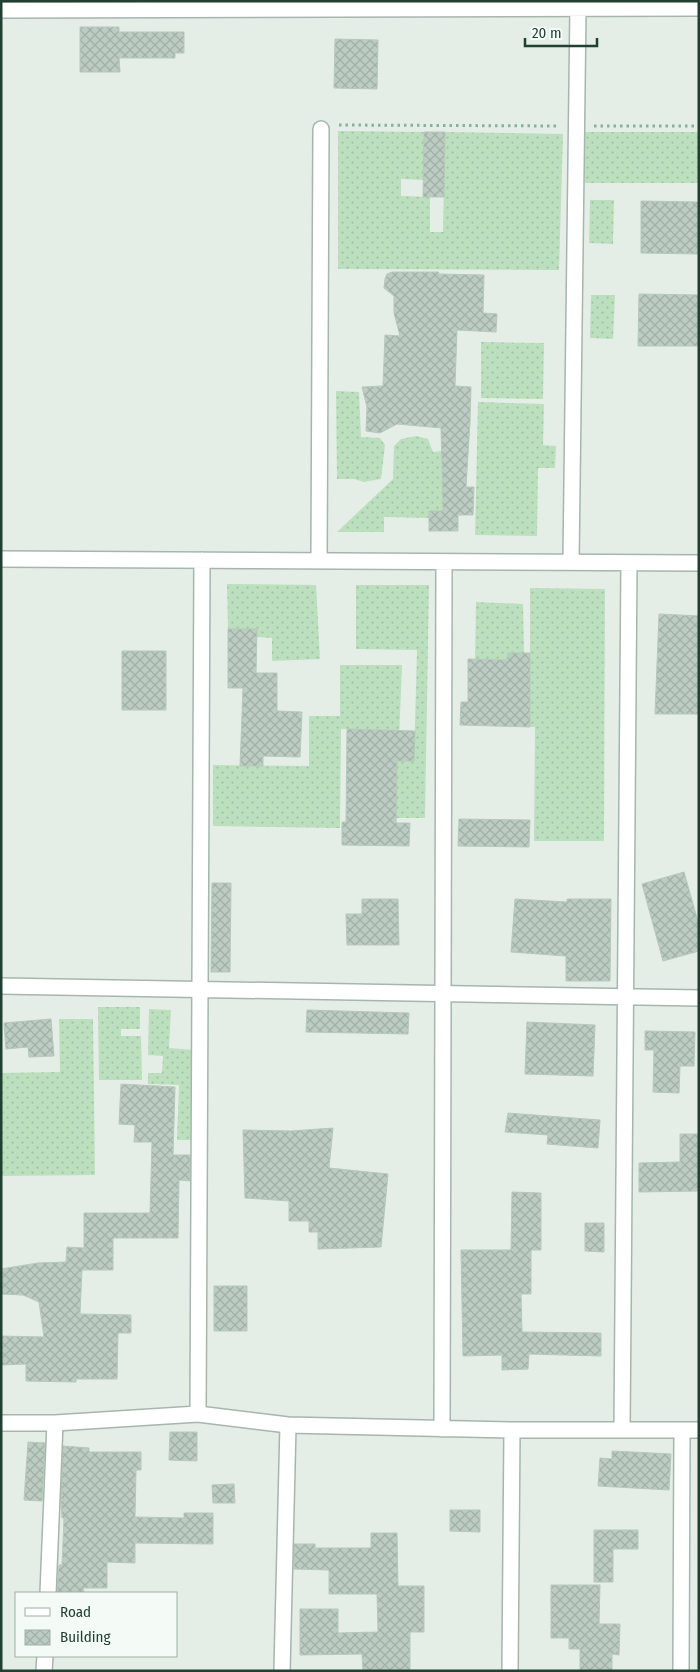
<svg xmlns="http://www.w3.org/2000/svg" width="700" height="1672" font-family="'Fira Sans Condensed',sans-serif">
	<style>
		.grass { fill: url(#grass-dots) }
		.building { fill: url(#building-cross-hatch); stroke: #b6c8bc }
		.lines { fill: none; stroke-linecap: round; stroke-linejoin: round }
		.minor-casing { stroke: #a6b6ad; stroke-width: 18 }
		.path { stroke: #83b399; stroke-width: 3; stroke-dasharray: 2.5 4; stroke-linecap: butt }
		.minor { stroke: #fff; stroke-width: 15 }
	</style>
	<defs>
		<pattern id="grass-dots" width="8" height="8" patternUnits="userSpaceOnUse" patternTransform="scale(1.25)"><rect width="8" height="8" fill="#bce0be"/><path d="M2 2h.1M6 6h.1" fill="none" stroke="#a1c1a4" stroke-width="1.8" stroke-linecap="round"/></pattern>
		<pattern id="building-cross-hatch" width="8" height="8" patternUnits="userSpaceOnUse" patternTransform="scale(1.25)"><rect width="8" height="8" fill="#bcccc2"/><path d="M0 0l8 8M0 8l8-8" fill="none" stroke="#a1b0a7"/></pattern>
	</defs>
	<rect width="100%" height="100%" fill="#e4eee7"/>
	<path class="grass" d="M 338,131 L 424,132 L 423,180 L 401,179 L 401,196 L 430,197 L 430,232 L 443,232 L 445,132 L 563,134 L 559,270 L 338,269 Z
		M 585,132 L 699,132 L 699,183 L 585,183 Z
		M 590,200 L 614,200 L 613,244 L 589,243 Z
		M 591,295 L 615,295 L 613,339 L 590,338 Z
		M 481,342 L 544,343 L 543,399 L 481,398 Z
		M 336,391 L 359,392 L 361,437 L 380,438 L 385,445 L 381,479 L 364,482 L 354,479 L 337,479 Z
		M 478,402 L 544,404 L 543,445 L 556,446 L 555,468 L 538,468 L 537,536 L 475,535 Z
		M 416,436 L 428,439 L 433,452 L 441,451 L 443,511 L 430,511 L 429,518 L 384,517 L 384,532 L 337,532 L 393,479 L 394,446 L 401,439 Z
		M 227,584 L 316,585 L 320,659 L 272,661 L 272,638 L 257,637 L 256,629 L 228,629 Z
		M 356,585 L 429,585 L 425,818 L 366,818 L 396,806 L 397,783 L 394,761 L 414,761 L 417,650 L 356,649 Z
		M 530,588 L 605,589 L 604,841 L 534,841 L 535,727 L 530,727 Z
		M 476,602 L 523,604 L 524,653 L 508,653 L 508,660 L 475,659 Z
		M 340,665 L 402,665 L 399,741 L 367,740 L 367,729 L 341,729 L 340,828 L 213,826 L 213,765 L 309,766 L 309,716 L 340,716 Z
		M 98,1007 L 140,1007 L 140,1029 L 121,1029 L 121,1036 L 141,1036 L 142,1080 L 99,1080 Z
		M 149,1009 L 171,1010 L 169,1048 L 194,1050 L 191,1140 L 177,1140 L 179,1085 L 148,1084 L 148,1073 L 162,1073 L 163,1056 L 148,1055 Z
		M 59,1019 L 93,1019 L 95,1175 L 1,1176 L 1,1073 L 60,1072 Z"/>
	<path class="building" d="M 80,27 L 119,27 L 119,32 L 184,32 L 184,53 L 175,53 L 175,58 L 119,58 L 120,72 L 80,72 Z
		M 335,39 L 378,40 L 377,89 L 334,88 Z
		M 424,132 L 445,132 L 444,197 L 423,197 Z
		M 641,201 L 699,202 L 699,254 L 641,253 Z
		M 392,272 L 439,272 L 438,274 L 484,275 L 483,313 L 497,314 L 496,332 L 457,330 L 455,386 L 471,387 L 470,422 L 466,487 L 474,487 L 473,515 L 458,515 L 458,531 L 429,531 L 429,511 L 443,511 L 441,428 L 397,424 L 380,433 L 366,431 L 367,407 L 362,387 L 383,386 L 385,335 L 400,336 L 394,313 L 394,296 L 384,288 L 385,279 L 387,274 Z
		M 639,294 L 699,295 L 699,346 L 638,346 Z
		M 659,614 L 699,616 L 699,714 L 655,714 Z
		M 228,629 L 257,629 L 256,673 L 277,673 L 277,711 L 302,712 L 300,757 L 263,756 L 263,766 L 240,766 L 243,688 L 228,688 Z
		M 122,651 L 166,651 L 166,710 L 122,710 Z
		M 508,653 L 530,653 L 530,727 L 460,725 L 461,702 L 468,702 L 468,659 L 508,660 Z
		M 347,729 L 415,731 L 414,761 L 397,761 L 396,823 L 410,823 L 409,846 L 342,845 L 342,822 L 346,822 Z
		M 459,819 L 530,820 L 529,847 L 458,846 Z
		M 684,872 L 699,925 L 699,951 L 663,961 L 642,884 Z
		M 212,883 L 231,883 L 230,972 L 211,972 Z
		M 362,899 L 398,899 L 399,945 L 347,945 L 346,914 L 362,914 Z
		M 515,899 L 567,902 L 567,899 L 611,899 L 610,981 L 566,981 L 566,956 L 511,952 Z
		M 307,1010 L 409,1013 L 408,1034 L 306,1032 Z
		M 51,1019 L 54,1056 L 29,1057 L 28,1047 L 6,1049 L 4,1023 Z
		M 527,1022 L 595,1025 L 593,1076 L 525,1074 Z
		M 645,1031 L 695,1032 L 694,1066 L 680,1066 L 679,1093 L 653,1092 L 654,1050 L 645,1050 Z
		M 121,1084 L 175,1087 L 173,1155 L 190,1155 L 190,1181 L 179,1180 L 178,1238 L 113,1238 L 113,1270 L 82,1270 L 80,1314 L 131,1315 L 131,1333 L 118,1333 L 117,1379 L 76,1379 L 76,1382 L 26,1381 L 26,1364 L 1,1365 L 1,1336 L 44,1337 L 39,1302 L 23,1295 L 1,1294 L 1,1269 L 38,1263 L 66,1262 L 67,1247 L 84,1248 L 84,1213 L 150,1213 L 152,1142 L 134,1142 L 135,1125 L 119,1124 Z
		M 508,1113 L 600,1120 L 598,1148 L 547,1144 L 548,1135 L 505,1132 Z
		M 333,1128 L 329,1168 L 388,1174 L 381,1247 L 318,1249 L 318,1232 L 309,1232 L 309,1221 L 289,1221 L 289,1201 L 245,1198 L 243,1130 L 291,1131 Z
		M 680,1134 L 699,1134 L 699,1191 L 639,1192 L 639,1163 L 680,1162 Z
		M 512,1192 L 541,1193 L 541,1250 L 531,1250 L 531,1294 L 521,1294 L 522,1332 L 601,1333 L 601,1356 L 529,1354 L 528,1369 L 502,1370 L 502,1355 L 463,1356 L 461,1250 L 511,1250 Z
		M 585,1223 L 604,1223 L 604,1252 L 585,1251 Z
		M 214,1286 L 247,1286 L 247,1331 L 214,1331 Z
		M 170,1432 L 197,1432 L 197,1461 L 169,1460 Z
		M 28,1442 L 45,1443 L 42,1501 L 24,1500 Z
		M 63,1446 L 89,1448 L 89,1452 L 141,1452 L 141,1470 L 136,1470 L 135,1517 L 184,1518 L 184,1513 L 213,1513 L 213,1544 L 135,1543 L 135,1563 L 107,1562 L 107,1588 L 83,1588 L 84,1593 L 57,1593 L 59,1565 L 62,1565 L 64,1518 L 62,1518 L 61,1502 Z
		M 612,1451 L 671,1454 L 669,1490 L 598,1486 L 600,1458 L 612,1459 Z
		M 234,1484 L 235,1503 L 213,1503 L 212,1485 Z
		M 450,1510 L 480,1510 L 480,1532 L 450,1531 Z
		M 594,1530 L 638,1530 L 638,1549 L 613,1549 L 613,1582 L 594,1582 Z
		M 371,1533 L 397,1533 L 398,1586 L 424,1586 L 424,1632 L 410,1632 L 410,1671 L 363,1671 L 362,1654 L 300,1655 L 300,1609 L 338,1609 L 338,1633 L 378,1632 L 377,1594 L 329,1594 L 329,1570 L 294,1569 L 294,1544 L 315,1544 L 315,1548 L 371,1548 Z
		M 551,1585 L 600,1585 L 599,1624 L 620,1624 L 619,1655 L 612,1654 L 612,1671 L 580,1671 L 580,1649 L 569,1649 L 569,1638 L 551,1638 Z"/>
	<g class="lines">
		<defs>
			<path id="minor" d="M 1,10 L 699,8
				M 1,559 L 699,563
				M 319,561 L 321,129
				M 571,562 L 578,8
				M 1,986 L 699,998
				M 198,1414 L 202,560
				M 1,1423 L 55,1423 L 198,1414 L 288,1425 L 512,1430 L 699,1430
				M 442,1429 L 444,562
				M 622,1430 L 629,563
				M 48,1593 L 55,1423
				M 44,1671 L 45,1656
				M 282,1671 L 288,1425
				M 510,1671 L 512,1430
				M 681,1671 L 682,1430"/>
		</defs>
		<use href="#minor" class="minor-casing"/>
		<path class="path" d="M 339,125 L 558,126
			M 594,126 L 699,126"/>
		<use href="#minor" class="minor"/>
	</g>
	<rect width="700" height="1672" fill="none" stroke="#224032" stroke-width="5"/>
	<rect x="15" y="1592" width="162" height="65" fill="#f4faf6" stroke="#a0b0a8"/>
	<rect x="25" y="1608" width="25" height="8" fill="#ffffff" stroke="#a0b0a8"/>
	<text x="60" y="1617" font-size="15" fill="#224032">Road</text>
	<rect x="25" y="1630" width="25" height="15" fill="url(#building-cross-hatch)" stroke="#a0b0a8"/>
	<text x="60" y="1642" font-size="15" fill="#224032">Building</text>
	<path d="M525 38v8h72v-8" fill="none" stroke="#224032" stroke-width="2.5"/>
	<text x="532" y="38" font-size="15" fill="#224032" stroke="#f4faf6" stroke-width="4" paint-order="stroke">20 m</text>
</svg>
